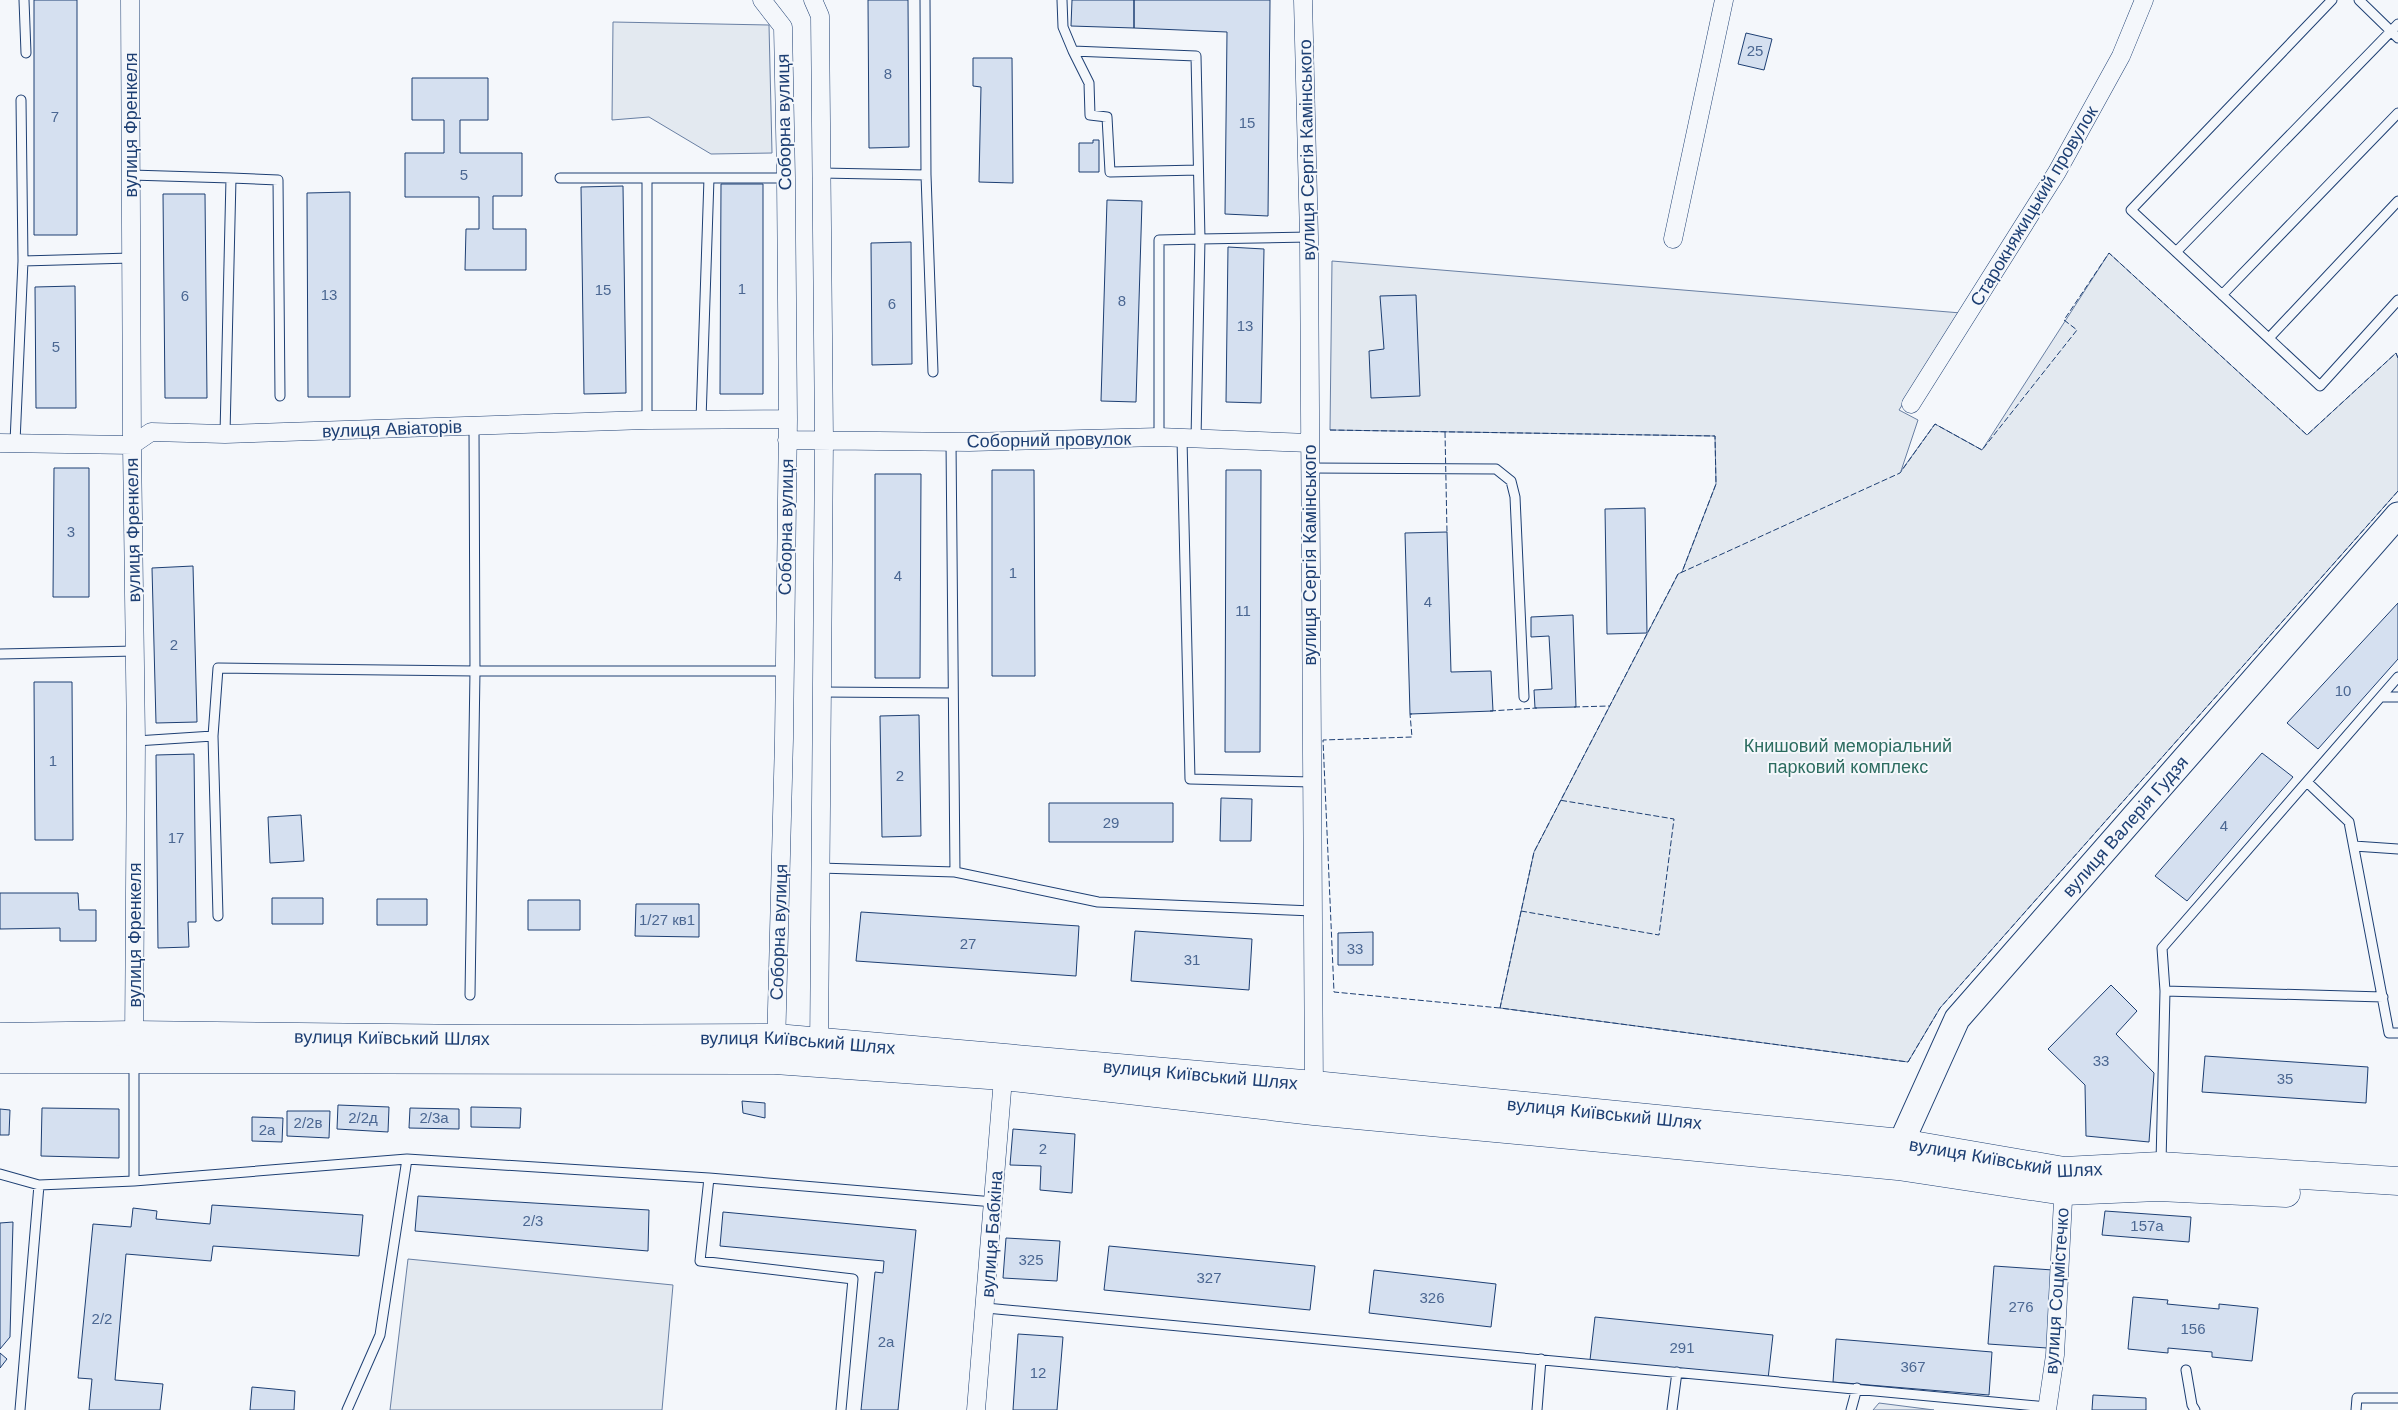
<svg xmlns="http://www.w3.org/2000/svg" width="2398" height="1410" font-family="Helvetica,sans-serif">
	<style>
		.green { fill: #e3e9f0; stroke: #687fa3 }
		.building { fill: #d5e0f0; stroke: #1d3f73 }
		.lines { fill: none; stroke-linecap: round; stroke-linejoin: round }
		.lane-casing { stroke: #1d3f73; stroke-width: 11 }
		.street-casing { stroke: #1d3f73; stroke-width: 19 }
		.secondary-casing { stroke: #1d3f73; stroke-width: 27 }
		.highway-casing { stroke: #1d3f73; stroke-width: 29 }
		.lane { stroke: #f4f7fb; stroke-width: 9 }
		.street { stroke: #f4f7fb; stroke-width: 18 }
		.secondary { stroke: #f4f7fb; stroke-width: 25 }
		.highway { stroke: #f4f7fb; stroke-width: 28 }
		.fence { stroke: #1d3f73; stroke-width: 1; stroke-dasharray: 6 2.5; stroke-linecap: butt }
		.labels { text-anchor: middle; stroke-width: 4; stroke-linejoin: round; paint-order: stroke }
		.number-label { font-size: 15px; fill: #4b6792 }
		.street-label { font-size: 18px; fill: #1d3f73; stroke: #f4f7fb }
		.park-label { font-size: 18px; fill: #2c6c60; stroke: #f4f7fb }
	</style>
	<rect width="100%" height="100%" fill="#f4f7fb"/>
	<path class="green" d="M 613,22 L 769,25 L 772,153 L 711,154 L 649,117 L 612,120 Z
		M 2109,253 L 2307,435 L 2396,353 L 2398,358 L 2398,491 L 1940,1008 L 1908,1062 L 1500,1008 L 1534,852 L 1672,586 L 1678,574 L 1682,572 L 1716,484 L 1715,436 L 1330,430 L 1332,261 L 1961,313 L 1899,410 L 1918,420 L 1901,471 L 1935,424 L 1982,450 Z
		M 408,1259 L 673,1285 L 662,1410 L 390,1410 Z
		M 1879,1403 L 1934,1410 L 1873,1410 Z"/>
	<path class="building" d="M 34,0 L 77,0 L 77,235 L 34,235 Z
		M 868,0 L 908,0 L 909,147 L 869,148 Z
		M 1072,0 L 1134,0 L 1134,28 L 1071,26 Z
		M 1134,0 L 1270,0 L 1268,216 L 1225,214 L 1227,32 L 1134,28 Z
		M 1746,33 L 1772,39 L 1764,70 L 1738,64 Z
		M 973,58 L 1012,58 L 1013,183 L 979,182 L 981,87 L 973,86 Z
		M 412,78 L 488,78 L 488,120 L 460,120 L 460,153 L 522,153 L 522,196 L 493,196 L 493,229 L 526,229 L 526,270 L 465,270 L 466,229 L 479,229 L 479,197 L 405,197 L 405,153 L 444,153 L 444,120 L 412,120 Z
		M 1093,140 L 1099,140 L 1099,172 L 1079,172 L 1079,143 L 1093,143 Z
		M 721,184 L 763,184 L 763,394 L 720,394 Z
		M 623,186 L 626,393 L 584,394 L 581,187 Z
		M 350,192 L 350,397 L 308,397 L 307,193 Z
		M 163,194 L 205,194 L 207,398 L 165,398 Z
		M 1107,200 L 1142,201 L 1136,402 L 1101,401 Z
		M 911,242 L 912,364 L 872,365 L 871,243 Z
		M 1228,247 L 1264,249 L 1261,403 L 1226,402 Z
		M 75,286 L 76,408 L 36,408 L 35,287 Z
		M 1416,295 L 1420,396 L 1371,398 L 1369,351 L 1384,349 L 1380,296 Z
		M 54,468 L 89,468 L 89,597 L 53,597 Z
		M 992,470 L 1034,470 L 1035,676 L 992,676 Z
		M 1226,470 L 1261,470 L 1260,752 L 1225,752 Z
		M 875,474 L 921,474 L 920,678 L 875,678 Z
		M 1645,508 L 1647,633 L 1607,634 L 1605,509 Z
		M 1447,532 L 1451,672 L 1491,671 L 1493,711 L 1410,714 L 1405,533 Z
		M 193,566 L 197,722 L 156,723 L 152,568 Z
		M 2398,603 L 2398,659 L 2318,749 L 2287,723 Z
		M 1573,615 L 1576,707 L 1535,708 L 1534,690 L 1552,689 L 1549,636 L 1531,637 L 1531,617 Z
		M 34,682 L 72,682 L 73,840 L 35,840 Z
		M 919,715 L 921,836 L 882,837 L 880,716 Z
		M 2262,753 L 2293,777 L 2187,901 L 2155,876 Z
		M 194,754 L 196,922 L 188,922 L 189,947 L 158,948 L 156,755 Z
		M 1221,798 L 1252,799 L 1251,841 L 1220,841 Z
		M 1049,803 L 1173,803 L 1173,842 L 1049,842 Z
		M 301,815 L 304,861 L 270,863 L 268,817 Z
		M 0,893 L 78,893 L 79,910 L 96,910 L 96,941 L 60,941 L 60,928 L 0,929 Z
		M 272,898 L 323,898 L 323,924 L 272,924 Z
		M 377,899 L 427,899 L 427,925 L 377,925 Z
		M 528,900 L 580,900 L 580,930 L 528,930 Z
		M 636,904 L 699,904 L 699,937 L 635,936 Z
		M 861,912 L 1079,926 L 1076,976 L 856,961 Z
		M 1135,931 L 1252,939 L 1249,990 L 1131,981 Z
		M 1373,932 L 1373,965 L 1338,965 L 1338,933 Z
		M 2111,985 L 2137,1011 L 2116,1034 L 2154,1073 L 2149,1142 L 2086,1136 L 2085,1085 L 2048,1049 Z
		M 2205,1056 L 2368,1067 L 2366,1103 L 2202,1092 Z
		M 742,1101 L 765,1103 L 765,1118 L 743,1113 Z
		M 338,1105 L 389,1107 L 388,1132 L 337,1129 Z
		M 471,1107 L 521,1108 L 520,1128 L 471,1127 Z
		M 42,1108 L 119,1109 L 119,1158 L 41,1156 Z
		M 410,1108 L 459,1109 L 459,1129 L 409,1128 Z
		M 0,1109 L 10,1110 L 9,1135 L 0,1135 Z
		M 287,1111 L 330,1111 L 329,1138 L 287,1136 Z
		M 252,1117 L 283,1118 L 282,1142 L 252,1141 Z
		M 1013,1129 L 1075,1134 L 1072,1193 L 1040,1190 L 1041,1166 L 1010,1165 Z
		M 418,1196 L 649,1210 L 648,1251 L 415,1231 Z
		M 212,1205 L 363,1215 L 359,1256 L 213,1246 L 211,1261 L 126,1254 L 115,1380 L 163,1384 L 160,1410 L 89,1410 L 92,1379 L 78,1378 L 93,1224 L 131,1227 L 133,1208 L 157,1211 L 156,1219 L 210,1224 Z
		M 2105,1211 L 2191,1217 L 2189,1242 L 2102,1235 Z
		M 723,1212 L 916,1230 L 898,1410 L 861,1410 L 875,1272 L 883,1273 L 884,1261 L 720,1246 Z
		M 13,1222 L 10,1337 L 0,1349 L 0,1223 Z
		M 1006,1238 L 1060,1241 L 1057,1281 L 1003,1278 Z
		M 1109,1246 L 1315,1266 L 1310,1310 L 1104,1290 Z
		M 1994,1266 L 2053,1270 L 2047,1348 L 1988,1344 Z
		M 1374,1270 L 1496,1284 L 1491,1327 L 1369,1313 Z
		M 2133,1297 L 2168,1300 L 2167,1304 L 2219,1309 L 2219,1304 L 2258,1308 L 2252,1361 L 2212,1357 L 2212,1352 L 2168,1348 L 2168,1353 L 2128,1349 Z
		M 1595,1317 L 1773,1335 L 1768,1379 L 1590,1360 Z
		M 1018,1334 L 1063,1337 L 1057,1410 L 1013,1410 Z
		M 1836,1339 L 1992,1352 L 1989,1395 L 1833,1382 Z
		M 0,1353 L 7,1359 L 0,1368 Z
		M 252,1387 L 295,1391 L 294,1410 L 250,1410 Z
		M 2093,1395 L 2146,1398 L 2146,1410 L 2092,1410 Z"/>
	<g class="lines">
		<defs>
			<path id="lane" d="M 24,0 L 26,53
				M 1062,0 L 1063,27 L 1073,51 L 1196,56 L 1200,239 L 1159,240 L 1159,437
				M 2332,0 L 2131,210 L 2320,386 L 2398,300
				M 2359,0 L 2398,38
				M 1073,51 L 1089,83 L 1090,115 L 1107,117 L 1110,172 L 1198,170
				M 21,100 L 23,261
				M 821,173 L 926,175 L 925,0
				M 131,175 L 231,178 L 225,434
				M 926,175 L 933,372
				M 231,178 L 278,180 L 280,396
				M 560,178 L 647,178
				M 2176,252 L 2398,24
				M 2222,295 L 2398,113
				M 2269,338 L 2398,201
				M 647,420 L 647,178 L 709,178
				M 701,420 L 709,178 L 786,178
				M 1182,439 L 1190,779 L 1312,782
				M 1196,439 L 1200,239 L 1309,237
				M 15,442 L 23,261 L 131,258
				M 1310,468 L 1496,469 L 1511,481 L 1515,497 L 1524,697
				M 0,654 L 135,651
				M 821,692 L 953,693
				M 2381,697 L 2398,697
				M 213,736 L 218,916
				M 136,741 L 213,736 L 218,668 L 475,671 L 785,671
				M 2307,782 L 2349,822 L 2389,1033 L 2398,1033
				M 2354,846 L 2398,849
				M 819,868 L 955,872 L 951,442
				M 955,872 L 1098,902 L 1313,911
				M 2165,991 L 2383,997
				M 470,995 L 475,671 L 474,427
				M 407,1159 L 709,1178
				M 2161,1163 L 2165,991 L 2162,948 L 2398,677
				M 0,1174 L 39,1185 L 134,1181 L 134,1061
				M 134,1181 L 407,1159 L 380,1335 L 347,1410
				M 986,1308 L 2047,1407
				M 2186,1370 L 2192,1405 L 2195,1410
				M 20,1410 L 39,1185
				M 841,1410 L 853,1279 L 700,1261 L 709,1178 L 994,1202
				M 1537,1410 L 1541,1359
				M 1672,1410 L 1677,1372
				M 1851,1410 L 1857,1388
				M 2356,1410 L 2357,1398 L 2398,1398"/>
			<path id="street" d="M 130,0 L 132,445 L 136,741 L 134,1044
				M 762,0 L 783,27 L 786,178 L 788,419 L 784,739 L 776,1048
				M 813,0 L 820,16 L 824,440 L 819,1050
				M 1303,0 L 1309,237 L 1314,1094
				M 1673,239 L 1724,0
				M 1911,404 L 2057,172 L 2121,56 L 2144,0
				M 787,440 L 969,442 L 1159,437 L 1310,443
				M 0,443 L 132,445 L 151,432 L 225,434 L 647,420 L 788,419
				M 976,1410 L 1004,1066
				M 2047,1410 L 2055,1355 L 2064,1181"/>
			<g id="secondary">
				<path id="s1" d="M 1898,1161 L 1901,1143 L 1957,1019 L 2398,515"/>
			</g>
			<g id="highway">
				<path id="s2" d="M 0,1037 L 134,1035 L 481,1039 L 776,1038 L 1314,1085 L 1901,1143 L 2064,1171 L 2160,1166 L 2398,1181"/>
				<path d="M 0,1059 L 775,1060 L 1003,1076 L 1314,1111 L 1898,1166 L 2064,1191 L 2158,1187 L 2286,1193"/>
			</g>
		</defs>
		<use href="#lane" class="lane-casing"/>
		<use href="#street" class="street-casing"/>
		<use href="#secondary" class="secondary-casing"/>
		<use href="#highway" class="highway-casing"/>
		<use href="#lane" class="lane"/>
		<use href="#street" class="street"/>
		<use href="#secondary" class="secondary"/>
		<use href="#highway" class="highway"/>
		<path class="fence" d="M 2398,358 L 2396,353 L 2307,435 L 2109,253 L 2064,320 L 2077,330 L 1982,450 L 1935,424 L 1900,473 L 1678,574 L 1534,852 L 1500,1008 L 1908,1062 L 1940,1008 L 2398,491
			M 1330,430 L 1715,436 L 1716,484 L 1682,572
			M 1445,432 L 1447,532
			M 1574,707 L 1609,706
			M 1490,711 L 1537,708
			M 1412,714 L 1410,714 L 1412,737 L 1323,740 L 1334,992 L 1500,1008
			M 1521,911 L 1659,935 L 1674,819 L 1559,800"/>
	</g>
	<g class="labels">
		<g class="number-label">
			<text x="1755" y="56">25</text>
			<text x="888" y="79">8</text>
			<text x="55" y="122">7</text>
			<text x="1247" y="128">15</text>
			<text x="464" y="180">5</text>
			<text x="742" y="294">1</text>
			<text x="603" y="295">15</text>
			<text x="329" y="300">13</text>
			<text x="185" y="301">6</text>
			<text x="1122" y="306">8</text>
			<text x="892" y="309">6</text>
			<text x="1245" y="331">13</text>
			<text x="56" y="352">5</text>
			<text x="71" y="537">3</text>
			<text x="1013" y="578">1</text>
			<text x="898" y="581">4</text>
			<text x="1428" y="607">4</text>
			<text x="1243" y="616">11</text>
			<text x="174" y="650">2</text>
			<text x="2343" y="696">10</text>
			<text x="53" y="766">1</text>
			<text x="900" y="781">2</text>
			<text x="1111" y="828">29</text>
			<text x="2224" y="831">4</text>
			<text x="176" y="843">17</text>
			<text x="667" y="925">1/27 кв1</text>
			<text x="968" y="949">27</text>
			<text x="1355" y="954">33</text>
			<text x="1192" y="965">31</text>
			<text x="2101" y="1066">33</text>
			<text x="2285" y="1084">35</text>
			<text x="363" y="1123">2/2д</text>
			<text x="434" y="1123">2/3а</text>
			<text x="308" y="1128">2/2в</text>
			<text x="267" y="1135">2а</text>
			<text x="1043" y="1154">2</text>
			<text x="533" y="1226">2/3</text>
			<text x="2147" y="1231">157а</text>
			<text x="1031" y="1265">325</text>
			<text x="1209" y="1283">327</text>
			<text x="1432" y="1303">326</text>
			<text x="2021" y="1312">276</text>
			<text x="102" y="1324">2/2</text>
			<text x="2193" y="1334">156</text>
			<text x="886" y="1347">2а</text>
			<text x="1682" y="1353">291</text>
			<text x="1913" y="1372">367</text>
			<text x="1038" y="1378">12</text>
		</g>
		<g class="street-label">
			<text transform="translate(784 122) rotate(-91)" y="6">Соборна вулиця</text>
			<text transform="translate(131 125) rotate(-90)" y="6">вулиця Френкеля</text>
			<text transform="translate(1307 150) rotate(-91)" y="6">вулиця Сергія Камінського</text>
			<text transform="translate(2034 206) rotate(-59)" y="6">Старокняжицький провулок</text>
			<text transform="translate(392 429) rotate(-2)" y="6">вулиця Авіаторів</text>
			<text transform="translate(1049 440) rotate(-1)" y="6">Соборний провулок</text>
			<text transform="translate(786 527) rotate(-89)" y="6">Соборна вулиця</text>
			<text transform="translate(133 530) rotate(-91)" y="6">вулиця Френкеля</text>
			<text transform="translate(1310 555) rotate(-90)" y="6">вулиця Сергія Камінського</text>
			<text dy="6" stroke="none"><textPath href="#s1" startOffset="410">вулиця Валерія Гудзя</textPath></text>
			<text transform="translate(779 932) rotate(-88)" y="6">Соборна вулиця</text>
			<text transform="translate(135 935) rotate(-90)" y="6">вулиця Френкеля</text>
			<text dy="6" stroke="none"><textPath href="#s2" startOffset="392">вулиця Київський Шлях</textPath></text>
			<text dy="6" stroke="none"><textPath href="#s2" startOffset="798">вулиця Київський Шлях</textPath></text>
			<text dy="6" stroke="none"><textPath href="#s2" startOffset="1202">вулиця Київський Шлях</textPath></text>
			<text dy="6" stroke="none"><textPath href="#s2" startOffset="1608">вулиця Київський Шлях</textPath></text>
			<text dy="6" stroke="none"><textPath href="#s2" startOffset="2012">вулиця Київський Шлях</textPath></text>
			<text transform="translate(992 1234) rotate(-86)" y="6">вулиця Бабкіна</text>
			<text transform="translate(2057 1291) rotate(-86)" y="6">вулиця Соцмістечко</text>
		</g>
		<g class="park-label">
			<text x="1848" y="752">Книшовий меморіальний<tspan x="1848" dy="21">парковий комплекс</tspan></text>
		</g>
	</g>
</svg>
